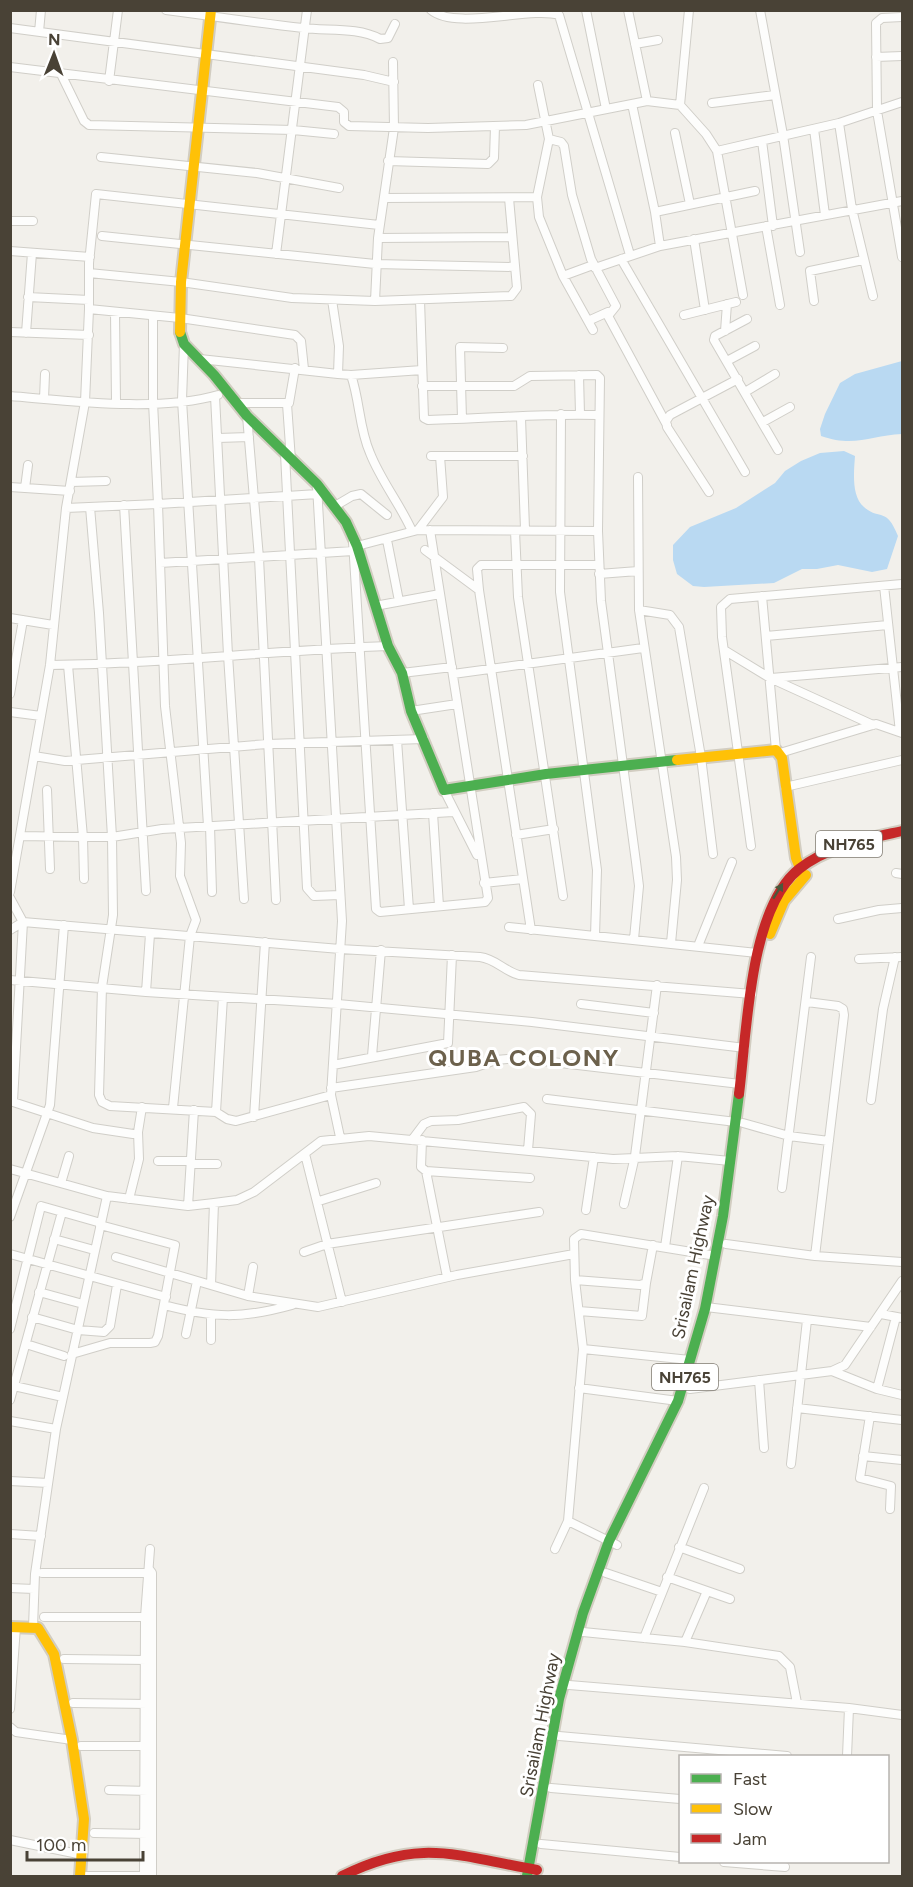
<svg xmlns="http://www.w3.org/2000/svg" width="913" height="1887" font-family="Figtree,sans-serif">
	<style>
		.water { fill: #b9d9f2 }
		.lines { fill: none; stroke-linecap: round; stroke-linejoin: round }
		.street-casing { stroke: #d0cec8; stroke-width: 10 }
		.fast-casing { stroke: #d2cdc1; stroke-width: 14 }
		.slow-casing { stroke: #d2cdc1; stroke-width: 14 }
		.jam-casing { stroke: #d2cdc1; stroke-width: 14 }
		.street { stroke: #fdfdfc; stroke-width: 8 }
		.fast { stroke: #4caf50; stroke-width: 10 }
		.slow { stroke: #ffc107; stroke-width: 10 }
		.jam { stroke: #c62828; stroke-width: 10 }
		.oneway { fill: #4a583b }
		.labels { text-anchor: middle; stroke-width: 6; stroke-linejoin: round; paint-order: stroke }
		.shield { fill: #fff; stroke: #807b72; stroke-width: 1.5 }
		.shield-label { font-size: 16px; font-weight: bold; fill: #494236 }
		.street-label { font-size: 18px; fill: #494236; stroke: #fff }
		.district-label { font-size: 24px; font-weight: bold; letter-spacing: 1.5px; fill: #6c614c; stroke: #fff }
	</style>
	<rect width="100%" height="100%" fill="#f2f0eb"/>
	<path class="water" d="M 902,361 L 902,434 C 872,435 855,448 821,436 L 820,429 L 825,414 L 840,383 L 855,374 Z
		M 844,451 L 855,456 C 854,471 851,496 864,507 C 880,521 886,506 898,536 L 887,569 L 872,572 L 838,565 L 817,569 L 802,569 L 774,583 L 704,587 L 693,586 L 677,574 L 673,560 L 673,545 L 690,527 L 736,508 L 775,483 L 785,471 L 801,461 L 820,453 Z"/>
	<g class="lines">
		<defs>
			<path id="street" d="M 166,10 C 211,16 257,23 303,28 C 328,31 358,27 380,39 L 388,38 L 395,24
				M 431,10 C 456,31 530,6 559,15 L 630,255
				M 586,10 L 606,109
				M 628,10 L 647,101
				M 760,10 L 783,135 L 800,252
				M 902,17 L 882,18 L 876,23 L 877,111 L 902,257
				M 10,28 L 364,75 L 394,82
				M 39,32 L 41,10
				M 635,44 L 658,40
				M 876,57 L 902,56
				M 10,67 L 338,107 L 344,112 L 344,122 L 349,126 L 428,128 L 526,125 L 647,101 L 680,105 L 706,134 L 717,151 L 743,295
				M 61,74 L 84,121 L 89,125 L 293,130 L 334,134
				M 109,81 L 118,10
				M 538,85 L 549,139 L 537,197 L 539,217 L 563,276 L 593,330
				M 712,103 L 775,95
				M 632,104 L 655,212 L 755,191
				M 680,105 L 689,10
				M 839,123 L 852,209 L 873,296
				M 814,129 L 825,215
				M 675,133 L 690,204
				M 549,139 L 561,142 L 564,146 L 572,195 L 591,259 L 616,306 L 608,316 L 667,425
				M 762,141 L 773,226
				M 717,151 L 839,123 L 902,102
				M 101,157 L 257,173 L 339,188
				M 388,161 L 488,164 L 494,158 L 495,126
				M 384,198 L 537,197
				M 655,212 L 660,246
				M 10,221 L 33,221
				M 766,226 L 780,305
				M 102,236 L 375,264 L 515,267
				M 378,238 L 512,237
				M 694,239 L 705,310
				M 10,251 L 90,257
				M 276,254 L 307,10
				M 621,259 L 745,472
				M 595,268 L 660,246 L 902,201
				M 89,273 L 181,282 L 292,298 L 375,301 L 378,238 L 394,128 L 393,62
				M 563,276 L 593,265
				M 28,297 L 89,300
				M 420,300 L 424,418 L 428,420 C 485,419 541,413 598,415
				M 375,301 L 511,296 L 517,288 L 509,198
				M 814,301 L 810,271 L 863,260
				M 115,312 L 116,402
				M 684,315 L 736,302
				M 153,316 L 153,402 L 158,504 L 318,494
				M 747,319 L 715,336 L 714,340 L 778,450
				M 588,321 L 608,312
				M 725,331 L 727,304
				M 10,332 L 89,335
				M 26,333 L 32,253
				M 184,344 L 182,400 L 208,826
				M 200,359 L 338,374 L 339,346 L 332,300
				M 727,361 L 755,346
				M 304,369 L 301,341 L 295,335 L 180,318 L 89,309 L 89,263 L 96,194 L 379,225
				M 338,374 L 351,375 L 422,370
				M 351,375 C 360,401 359,428 370,453 C 381,481 400,504 412,531
				M 579,375 L 580,414
				M 422,386 L 514,386 L 530,376 L 597,375 L 600,378 L 598,531 L 601,601 L 636,862 L 639,886 L 634,939
				M 745,392 L 775,374
				M 10,396 C 72,401 159,412 218,395
				M 215,396 L 228,655 L 244,899
				M 44,399 L 45,374
				M 237,403 L 289,403 L 295,368
				M 287,404 L 291,460
				M 561,414 L 560,592 L 597,870 L 595,936
				M 247,416 L 259,558 L 276,900
				M 521,418 L 525,529
				M 462,419 L 460,347 L 503,348
				M 763,422 L 790,407
				M 218,438 L 249,437
				M 285,454 L 307,888 L 314,896 L 340,895
				M 431,456 L 523,456
				M 638,477 L 639,610 L 676,857 L 677,880 L 671,943
				M 71,482 L 106,481
				M 317,486 L 342,921 L 331,1095 L 340,1137
				M 10,487 L 70,491
				M 25,488 L 28,465
				M 709,492 L 667,427 L 666,421 L 670,415 L 738,379
				M 124,505 L 146,891
				M 335,506 L 352,496 L 361,494 L 387,515
				M 66,508 L 158,504 L 165,706 L 181,843 L 180,876 L 196,920 L 190,936 L 173,1108
				M 418,530 L 443,497 L 440,456
				M 515,531 L 518,597 L 563,896
				M 387,540 L 399,601
				M 353,542 L 376,909 L 380,912 L 485,902 L 488,898 L 430,530
				M 357,546 L 418,530 L 598,531
				M 425,550 L 479,590 L 531,930
				M 160,563 L 353,551
				M 599,574 L 638,571
				M 884,586 L 900,732
				M 479,590 L 477,569 L 481,565 L 598,565
				M 762,596 L 776,750
				M 375,606 L 440,594
				M 639,610 L 670,615 L 679,627 L 701,757 L 713,854
				M 10,618 L 53,625
				M 766,636 L 888,625
				M 724,650 L 770,678 L 873,725
				M 50,665 C 163,664 275,650 388,646
				M 68,665 L 83,837 L 112,837 L 99,613 L 90,507
				M 402,673 L 452,667
				M 453,674 L 643,648
				M 771,678 L 902,667
				M 10,694 L 23,620
				M 411,711 L 457,704
				M 10,712 L 41,716
				M 397,740 L 409,909
				M 780,753 L 876,724 L 902,733
				M 34,756 L 65,761 L 267,744 L 424,739
				M 785,787 L 902,760
				M 47,790 L 50,869
				M 444,790 L 477,855
				M 433,813 L 439,906
				M 210,826 L 212,892
				M 516,835 L 554,829
				M 20,836 L 83,837 L 84,879
				M 751,846 L 722,637 L 721,607 L 730,599 L 902,584
				M 896,873 L 902,874
				M 484,883 L 523,879
				M 10,892 L 50,665 L 66,508 L 85,402 L 89,309
				M 10,898 L 23,922 L 13,1101
				M 838,919 L 879,910 L 902,908
				M 509,927 L 757,953
				M 10,930 L 23,922 L 340,949 L 480,957 C 496,959 504,971 519,975 L 752,994
				M 150,934 L 146,992 L 338,1004 L 532,1022 L 745,1048
				M 698,946 L 732,862
				M 859,959 L 902,957
				M 10,980 L 146,992
				M 807,1002 L 838,1006 L 843,1009 L 844,1015 L 815,1256
				M 581,1004 L 654,1013
				M 372,1056 L 381,950
				M 333,1065 L 448,1043 L 452,955
				M 331,1088 L 476,1067 L 496,1060 L 518,1058 L 740,1084
				M 331,1095 L 236,1121 L 227,1119 L 216,1112 L 110,1106 L 102,1102 L 99,1095 L 102,987 L 113,915 L 112,837 L 162,829 L 453,812
				M 547,1099 L 736,1122
				M 871,1100 L 883,1009 L 895,957
				M 10,1101 L 93,1128 L 133,1134 L 138,1132 L 142,1107
				M 216,1112 L 223,997
				M 254,1117 L 265,942
				M 743,1123 L 789,1136 L 829,1141
				M 412,1140 L 424,1124 L 431,1121 L 458,1120 L 524,1107 L 531,1114 L 528,1150
				M 422,1140 L 421,1167 L 426,1171 L 530,1178
				M 305,1154 L 342,1302
				M 158,1161 L 191,1161
				M 191,1164 L 217,1164
				M 10,1169 L 107,1196 L 188,1206 L 214,1203 L 237,1200 L 254,1192 L 321,1141 L 369,1136 L 613,1159 L 678,1156 L 730,1161
				M 426,1171 L 447,1277
				M 61,1183 L 69,1156
				M 782,1188 L 811,957
				M 129,1199 L 139,1159 L 138,1132
				M 319,1201 L 376,1183
				M 624,1204 L 635,1156 L 657,985
				M 188,1206 L 194,1110
				M 586,1210 L 594,1157
				M 10,1217 L 50,1105 L 64,925
				M 54,1239 L 94,1250
				M 726,1244 L 815,1256 L 902,1262
				M 665,1247 L 678,1156
				M 304,1252 L 327,1244 L 539,1212
				M 10,1254 L 166,1297
				M 116,1257 L 248,1296 L 318,1307 L 457,1275 L 574,1254
				M 575,1280 L 640,1285 L 646,1283 L 653,1245
				M 211,1285 L 214,1203
				M 39,1292 L 83,1304
				M 248,1296 L 253,1267
				M 164,1305 C 213,1318 242,1319 292,1305
				M 706,1307 L 871,1327
				M 579,1311 L 642,1316 L 646,1283
				M 881,1314 L 902,1318
				M 32,1317 L 78,1330 L 104,1332 L 110,1326 L 117,1285
				M 10,1329 L 41,1206 L 101,1223
				M 186,1334 L 197,1281
				M 211,1340 L 211,1315
				M 26,1344 L 64,1356
				M 583,1349 L 690,1360
				M 72,1354 L 110,1343 L 150,1343 L 155,1342 L 158,1336 L 175,1245 L 100,1225
				M 832,1371 L 877,1389 L 902,1395
				M 759,1380 L 764,1448
				M 14,1386 L 63,1397
				M 579,1388 L 678,1401
				M 690,1389 L 832,1371 L 845,1365 L 902,1281
				M 877,1389 L 896,1317
				M 10,1400 L 62,1212
				M 797,1408 L 902,1420
				M 870,1416 L 860,1478 L 891,1486 L 890,1509
				M 10,1421 L 56,1429
				M 863,1456 L 902,1460
				M 791,1464 L 807,1320
				M 10,1481 L 48,1483
				M 568,1521 L 617,1545
				M 10,1534 L 41,1536
				M 679,1547 L 740,1569
				M 555,1549 L 568,1521 L 583,1349 L 575,1280 L 574,1239 L 581,1234 L 716,1256
				M 149,1569 L 152,1573 L 152,1876
				M 42,1573 L 151,1573
				M 606,1573 L 662,1592
				M 667,1577 L 730,1599
				M 10,1588 L 34,1589
				M 44,1617 L 148,1617
				M 33,1627 L 35,1574 L 56,1429 L 107,1196
				M 583,1632 L 685,1642 L 779,1656 L 790,1667 L 797,1703
				M 644,1638 L 704,1488
				M 685,1642 L 707,1591
				M 64,1659 L 148,1660
				M 569,1685 L 849,1708 L 902,1715
				M 73,1703 L 148,1704
				M 10,1709 L 16,1627
				M 10,1727 L 16,1732 L 72,1740
				M 559,1736 L 787,1756
				M 81,1746 L 148,1746
				M 847,1756 L 849,1708
				M 551,1788 L 680,1799
				M 109,1790 L 148,1791
				M 94,1833 L 148,1834
				M 10,1840 L 83,1855
				M 541,1844 L 680,1857
				M 724,1862 L 785,1867
				M 86,1876 L 148,1876
				M 144,1876 L 145,1617 L 150,1549"/>
			<path id="fast" d="M 180,332 L 184,344 L 214,375 L 247,416 L 317,484 L 346,522 L 357,546 L 388,646 L 402,673 L 411,711 L 444,790 L 546,774 L 677,760
				M 527,1876 L 559,1699 L 583,1613 L 609,1541 L 678,1401 L 705,1309 L 723,1216 L 739,1094"/>
			<path id="slow" d="M 180,332 L 181,282 L 211,10
				M 677,760 L 776,750 L 782,758 L 796,858 L 802,873
				M 770,934 L 784,901 L 806,875
				M 10,1627 L 38,1628 L 54,1654 L 72,1740 L 84,1819 L 80,1876"/>
			<path id="jam" d="M 739,1094 C 747,1032 749,909 799,869 C 828,846 867,839 902,831
				M 342,1876 C 420,1837 457,1856 537,1870"/>
		</defs>
		<use href="#street" class="street-casing"/>
		<use href="#fast" class="fast-casing"/>
		<use href="#slow" class="slow-casing"/>
		<use href="#jam" class="jam-casing"/>
		<use href="#street" class="street"/>
		<use href="#fast" class="fast"/>
		<use href="#slow" class="slow"/>
		<use href="#jam" class="jam"/>
	</g>
	<defs><path id="oneway-solid" d="M-6-.8H1V-3.2L6.5 0L1 3.2V.8H-6Z" transform="scale(1.5)"/></defs>
	<use class="oneway" href="#oneway-solid" transform="translate(778 891) rotate(-58)"/>
	<g class="labels">
		<g class="shield">
			<rect x="816" y="831" width="66" height="26" rx="4.5"/>
			<rect x="652" y="1364" width="66" height="26" rx="4.5"/>
		</g>
		<g class="shield-label">
			<text x="849" y="850">NH765</text>
			<text x="685" y="1383">NH765</text>
		</g>
		<g class="street-label">
			<text transform="translate(693 1267) rotate(-78)" y="6">Srisailam Highway</text>
			<text transform="translate(540 1725) rotate(-79)" y="6">Srisailam Highway</text>
		</g>
		<g class="district-label">
			<text x="524" y="1066">QUBA COLONY</text>
		</g>
	</g>
	<rect width="913" height="1887" fill="none" stroke="#494236" stroke-width="24"/>
	<rect x="679" y="1755" width="210" height="108" fill="#ffffff" stroke="#b6b3af" stroke-width="1.5"/>
	<rect x="691" y="1774" width="30" height="9" fill="#4caf50" stroke="#b6b3af" stroke-width="1.5"/>
	<text x="733" y="1785" font-size="18" fill="#494236">Fast</text>
	<rect x="691" y="1804" width="30" height="9" fill="#ffc107" stroke="#b6b3af" stroke-width="1.5"/>
	<text x="733" y="1815" font-size="18" fill="#494236">Slow</text>
	<rect x="691" y="1834" width="30" height="9" fill="#c62828" stroke="#b6b3af" stroke-width="1.5"/>
	<text x="733" y="1845" font-size="18" fill="#494236">Jam</text>
	<g transform="translate(54 54) rotate(1)" stroke="#ffffff" stroke-width="4.5" paint-order="stroke">
	<path d="M0-4.5L10 22L0 15L-10 22Z" fill="#494236"/>
	<text y="-9" font-size="16" font-weight="bold" text-anchor="middle" fill="#494236">N</text>
	</g>
	<path d="M27 1851v9h116v-9" fill="none" stroke="#494236" stroke-width="3"/>
	<text x="36" y="1851" font-size="18" fill="#494236" stroke="#ffffff" stroke-width="4.5" paint-order="stroke">100 m</text>
</svg>
